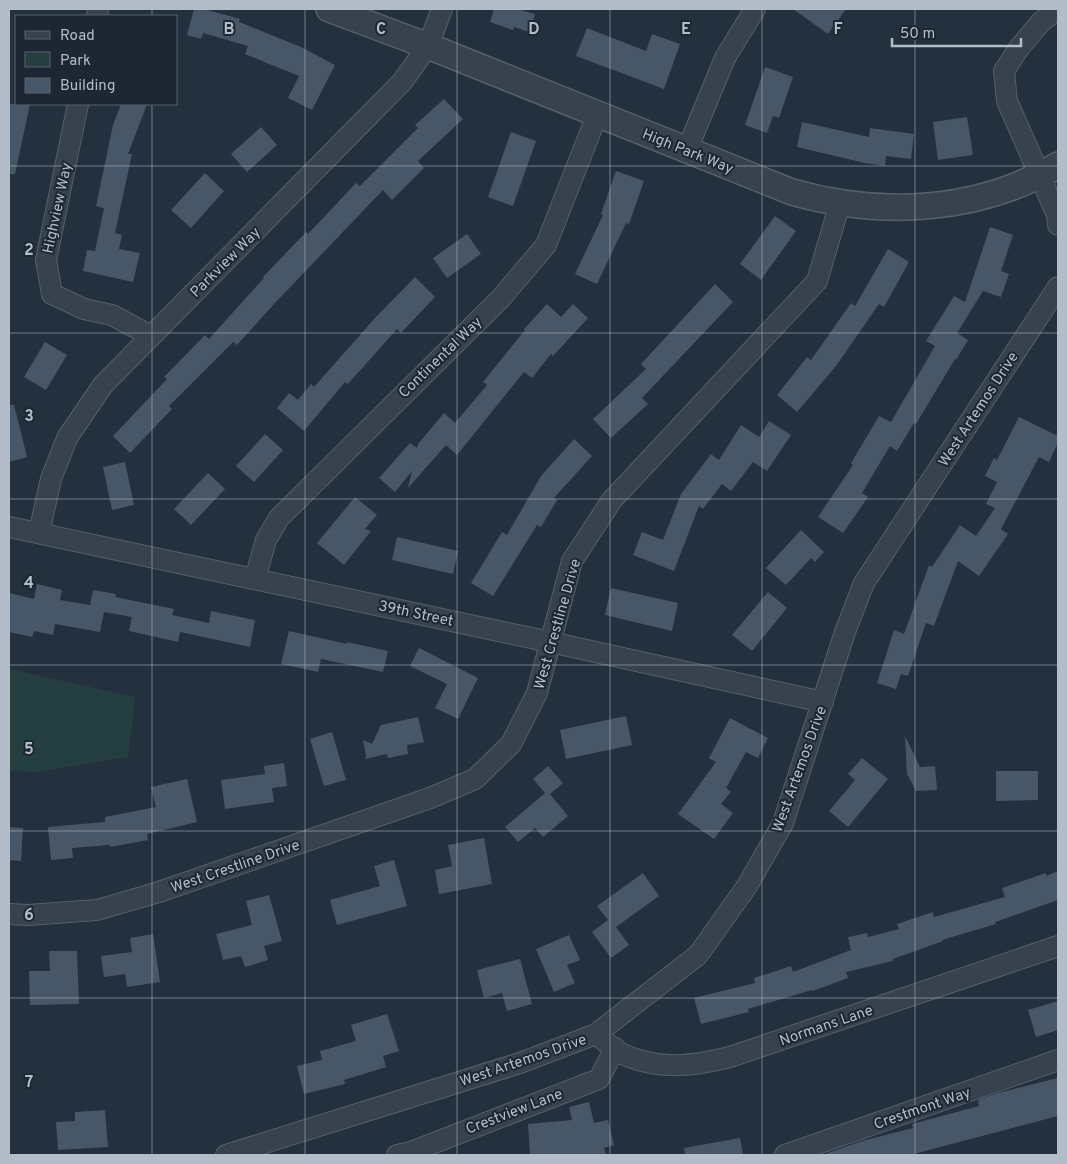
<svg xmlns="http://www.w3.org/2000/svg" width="1067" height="1164" font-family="Overpass,sans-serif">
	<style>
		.green { fill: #253e3f }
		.building { fill: #485767 }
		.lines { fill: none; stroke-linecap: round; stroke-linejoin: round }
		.minor-casing { stroke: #55606c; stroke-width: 22 }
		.tertiary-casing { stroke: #55606c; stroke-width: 28 }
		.minor { stroke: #37424e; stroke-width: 20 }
		.tertiary { stroke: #37424e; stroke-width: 25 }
		.grid { fill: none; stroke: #b3bdc9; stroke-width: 1; stroke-opacity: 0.55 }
		.labels { text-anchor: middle; stroke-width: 4; stroke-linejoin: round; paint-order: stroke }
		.street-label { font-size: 15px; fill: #b3bdc9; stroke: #1c2733 }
		.grid-label { font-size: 16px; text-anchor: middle; font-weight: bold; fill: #b3bdc9; stroke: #1c2733; stroke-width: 4; stroke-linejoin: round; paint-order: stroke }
	</style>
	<rect width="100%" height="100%" fill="#23303e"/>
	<path class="green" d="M 9,669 L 135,697 L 128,757 L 39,772 L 9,771 Z"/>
	<path class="building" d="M 194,9 L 204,9 L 240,19 L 239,22 L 301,47 L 335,65 L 312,110 L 288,98 L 299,76 L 245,54 L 248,46 L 203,33 L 201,39 L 187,35 Z
		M 494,9 L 517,9 L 535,14 L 529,32 L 514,27 L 513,30 L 490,22 Z
		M 793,9 L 846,9 L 828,34 Z
		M 587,28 L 646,51 L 652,34 L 680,44 L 664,89 L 576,56 Z
		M 765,67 L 793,77 L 779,118 L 773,116 L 767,133 L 745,125 Z
		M 444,99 L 463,119 L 418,161 L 424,168 L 392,200 L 383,190 L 274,304 L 237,345 L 233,342 L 169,406 L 172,409 L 130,453 L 113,436 L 167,379 L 164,377 L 205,335 L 209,339 L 264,278 L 263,277 L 306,232 L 308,234 L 356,183 L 360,186 L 418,128 L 415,125 Z
		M 9,104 L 30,104 L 15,174 L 9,174 Z
		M 121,104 L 147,104 L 128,154 L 132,154 L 115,233 L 122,235 L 119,249 L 140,253 L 133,282 L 83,271 L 87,250 L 95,251 L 104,208 L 96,206 L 113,125 Z
		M 967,117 L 973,155 L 938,160 L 933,122 Z
		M 802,122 L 869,137 L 870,128 L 914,134 L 911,159 L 886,156 L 885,166 L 865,163 L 797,147 Z
		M 261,127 L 277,145 L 247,172 L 231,154 Z
		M 511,132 L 536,141 L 513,206 L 488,197 Z
		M 616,171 L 644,181 L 629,224 L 626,223 L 597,284 L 575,274 L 603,215 L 601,214 Z
		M 205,173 L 224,191 L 191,228 L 171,210 Z
		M 775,216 L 796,231 L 761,280 L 740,264 Z
		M 990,227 L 1013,235 L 1001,271 L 1009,274 L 1001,297 L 983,291 L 957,333 L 968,340 L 956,360 L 955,359 L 916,424 L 914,423 L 897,451 L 890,446 L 862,493 L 868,497 L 843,533 L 818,517 L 853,465 L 851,463 L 879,416 L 891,422 L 935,346 L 926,341 L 954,296 L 965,302 Z
		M 467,234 L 481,254 L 447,278 L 433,258 Z
		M 888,249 L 909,262 L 884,307 L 879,304 L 836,366 L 797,412 L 777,395 L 807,357 L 811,360 L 851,303 L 855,306 Z
		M 415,277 L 435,297 L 401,333 L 397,329 L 348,384 L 345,382 L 304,431 L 277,408 L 289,393 L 298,400 L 311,384 L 314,387 L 375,318 Z
		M 715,284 L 733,302 L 642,398 L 648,404 L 611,438 L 593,419 L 646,369 L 641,364 Z
		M 547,304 L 561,317 L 573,304 L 588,318 L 553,356 L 551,354 L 532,378 L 524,372 L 457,455 L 446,445 L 408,488 L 412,471 L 395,492 L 379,478 L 410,443 L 417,448 L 418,444 L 444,413 L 455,423 L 487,385 L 483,382 L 525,330 L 524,329 Z
		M 45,342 L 67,355 L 46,390 L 24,377 Z
		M 9,405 L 14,405 L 27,457 L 9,462 Z
		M 1019,417 L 1058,436 L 1058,442 L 1049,462 L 1039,457 L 1001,529 L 1008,534 L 979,576 L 958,561 L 934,626 L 926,623 L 908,676 L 901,674 L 896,689 L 877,683 L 894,630 L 904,634 L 929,565 L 932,567 L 960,525 L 976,536 L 995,508 L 986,504 L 997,482 L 985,476 L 994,458 L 997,460 Z
		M 769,421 L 791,435 L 767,471 L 753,462 L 731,491 L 722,484 L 703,509 L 699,506 L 674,571 L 633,555 L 642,532 L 663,540 L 681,494 L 711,454 L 719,460 L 741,425 L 759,437 Z
		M 265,434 L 283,450 L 254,482 L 236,466 Z
		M 574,439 L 592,456 L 554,498 L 557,500 L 541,527 L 537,525 L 493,596 L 471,583 L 502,532 L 507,535 L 541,476 Z
		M 125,462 L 134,505 L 112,510 L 103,467 Z
		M 208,473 L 225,489 L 191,525 L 174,509 Z
		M 355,497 L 377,515 L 365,529 L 371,531 L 344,565 L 317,543 Z
		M 801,530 L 824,552 L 815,562 L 811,558 L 786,585 L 766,568 Z
		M 397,537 L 458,551 L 453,574 L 392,560 Z
		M 37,584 L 62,590 L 60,600 L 90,605 L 93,590 L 116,594 L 115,597 L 174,609 L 172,615 L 209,623 L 211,611 L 255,620 L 250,647 L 180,632 L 178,642 L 129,631 L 132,617 L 104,612 L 100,632 L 55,624 L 53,635 L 34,631 L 32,637 L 9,632 L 9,593 L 34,599 Z
		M 611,588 L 678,603 L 672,631 L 605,615 Z
		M 768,592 L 787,608 L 752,651 L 732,635 Z
		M 289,631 L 347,644 L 347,642 L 388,651 L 383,672 L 321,659 L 318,672 L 281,664 Z
		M 419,648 L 478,678 L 458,719 L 435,708 L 447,684 L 410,666 Z
		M 626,716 L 632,745 L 566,759 L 560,730 Z
		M 418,717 L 424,742 L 407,745 L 408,754 L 388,758 L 387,754 L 365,759 L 366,756 L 363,740 L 372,744 L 381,725 Z
		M 730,718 L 768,738 L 758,758 L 746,752 L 726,788 L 731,792 L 721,804 L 733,813 L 714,839 L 678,814 L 716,762 L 709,758 Z
		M 332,732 L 346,780 L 324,786 L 310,739 Z
		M 905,736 L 920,767 L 935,766 L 937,790 L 916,791 L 907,774 Z
		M 862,758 L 888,779 L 848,827 L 829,811 L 855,780 L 848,774 Z
		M 284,763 L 287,786 L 272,788 L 274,802 L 225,809 L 221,780 L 265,774 L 264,766 Z
		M 548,766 L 563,783 L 550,794 L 568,816 L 543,837 L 535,828 L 518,842 L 505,827 L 545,793 L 533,779 Z
		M 996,771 L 1038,771 L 1038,800 L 996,801 Z
		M 187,779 L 197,822 L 147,834 L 148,840 L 110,847 L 110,845 L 72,848 L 73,858 L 51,860 L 48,827 L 105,822 L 105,817 L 156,807 L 151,787 Z
		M 9,827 L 23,828 L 21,861 L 9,860 Z
		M 484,838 L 492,884 L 439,894 L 435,870 L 452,866 L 448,845 Z
		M 394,860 L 407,906 L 337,925 L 330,900 L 380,886 L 374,866 Z
		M 1058,871 L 1058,900 L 995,922 L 996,924 L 942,940 L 943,941 L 893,959 L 893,961 L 846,972 L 848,978 L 813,991 L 812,990 L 748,1009 L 749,1012 L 701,1024 L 694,998 L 755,983 L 754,978 L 791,966 L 793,972 L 851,950 L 848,937 L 867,933 L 868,937 L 899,929 L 897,924 L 933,912 L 934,917 L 1005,897 L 1002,888 L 1046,873 L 1046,876 Z
		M 643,873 L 659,896 L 616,927 L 629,945 L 611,958 L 592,932 L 608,920 L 597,906 Z
		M 269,895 L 282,941 L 264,946 L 268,960 L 245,967 L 241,956 L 223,960 L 216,934 L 252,925 L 246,901 Z
		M 153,934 L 160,982 L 127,987 L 125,974 L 104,977 L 101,956 L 132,952 L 130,938 Z
		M 569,935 L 580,960 L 567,965 L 575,983 L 554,992 L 536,949 Z
		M 49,951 L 77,951 L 79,1004 L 30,1005 L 29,971 L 50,971 Z
		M 520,959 L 532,1004 L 507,1011 L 502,993 L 484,998 L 477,970 Z
		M 1058,1001 L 1058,1030 L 1036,1037 L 1028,1010 Z
		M 387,1014 L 399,1051 L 383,1056 L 386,1067 L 344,1080 L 345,1084 L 304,1094 L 297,1066 L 322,1060 L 320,1051 L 356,1041 L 351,1025 Z
		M 1058,1078 L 1058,1116 L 910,1155 L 825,1155 L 825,1154 L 862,1141 L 913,1128 L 912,1124 L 979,1106 L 978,1100 L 998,1093 Z
		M 589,1102 L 594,1123 L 608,1120 L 614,1145 L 604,1148 L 606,1155 L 575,1155 L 575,1154 L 530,1155 L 528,1124 L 572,1120 L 569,1107 Z
		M 105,1110 L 108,1147 L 58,1150 L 56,1122 L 75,1121 L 75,1112 Z
		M 740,1138 L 743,1155 L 685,1155 L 684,1148 Z"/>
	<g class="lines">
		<defs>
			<path id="minor" d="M 1058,9 L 1041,22 L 1019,48 L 1004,71 L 1007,101 L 1057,215 L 1058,225
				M 97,16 L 98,9
				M 78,104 L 46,260 L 52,294 L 84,309 L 112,315 L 151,336
				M 687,150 L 725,58 L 755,9
				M 9,527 L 550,642 L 823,702
				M 39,533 L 51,479 L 67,438 L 103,385 L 402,82 L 428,46 L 442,9
				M 255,579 L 266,540 L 279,518 L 501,298 L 546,245 L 597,115
				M 9,914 L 28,915 L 97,910 L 159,892 L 430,798 L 475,779 L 511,744 L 537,693 L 572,561 L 612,500 L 817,281 L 840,203
				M 596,1034 C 605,1041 616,1052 627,1056 C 661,1070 695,1066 730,1057 L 1058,946
				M 226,1155 L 520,1063 L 596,1034 L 698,955 L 747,886 L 783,823 L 845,632 L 864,583 L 1058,287
				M 397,1155 L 411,1152 L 599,1079 L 615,1048
				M 785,1155 L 1058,1060"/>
			<path id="tertiary" d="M 329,9 L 428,46 L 792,192 C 880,217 978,213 1058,165"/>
		</defs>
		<use href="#minor" class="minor-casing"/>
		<use href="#tertiary" class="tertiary-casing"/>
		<use href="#minor" class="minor"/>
		<use href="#tertiary" class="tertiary"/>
	</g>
	<path class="grid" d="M 152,9 L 152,16M 305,9 L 305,1155M 457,9 L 457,1155M 610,9 L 610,1155M 762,9 L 762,1155M 915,9 L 915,1155M 152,104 L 152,1155M 9,166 L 1058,166M 9,333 L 1058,333M 9,499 L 1058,499M 9,665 L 1058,665M 9,831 L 1058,831M 9,998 L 1058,998"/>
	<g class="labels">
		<g class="street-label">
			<text transform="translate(688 151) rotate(22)" y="5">High Park Way</text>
			<text transform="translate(57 208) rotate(-78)" y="5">Highview Way</text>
			<text transform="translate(225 262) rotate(-45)" y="5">Parkview Way</text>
			<text transform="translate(440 357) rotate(-44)" y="5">Continental Way</text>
			<text transform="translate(978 409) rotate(-57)" y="5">West Artemos Drive</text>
			<text transform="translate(416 613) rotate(12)" y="5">39th Street</text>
			<text transform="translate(557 624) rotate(-74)" y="5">West Crestline Drive</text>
			<text transform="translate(799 769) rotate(-70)" y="5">West Artemos Drive</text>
			<text transform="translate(235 866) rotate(-19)" y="5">West Crestline Drive</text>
			<text transform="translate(826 1025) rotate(-19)" y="5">Normans Lane</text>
			<text transform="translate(523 1060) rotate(-19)" y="5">West Artemos Drive</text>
			<text transform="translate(922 1108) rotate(-19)" y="5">Crestmont Way</text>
			<text transform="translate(514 1111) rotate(-21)" y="5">Crestview Lane</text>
		</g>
	</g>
	<g class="grid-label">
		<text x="229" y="34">B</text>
		<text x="381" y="34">C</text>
		<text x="534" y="34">D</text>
		<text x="686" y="34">E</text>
		<text x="838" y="34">F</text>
		<text x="29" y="255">2</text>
		<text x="29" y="421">3</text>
		<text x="29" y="588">4</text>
		<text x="29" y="754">5</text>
		<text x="29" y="920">6</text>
		<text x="29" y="1087">7</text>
	</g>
	<rect width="1067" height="1164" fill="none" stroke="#b3bdc9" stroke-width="20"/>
	<rect x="15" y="15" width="162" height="90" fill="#1c2733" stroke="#58636f"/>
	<rect x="25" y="31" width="25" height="8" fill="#37424e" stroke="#58636f"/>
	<text x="60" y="40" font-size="15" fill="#b3bdc9">Road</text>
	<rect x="25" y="52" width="25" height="15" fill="#253e3f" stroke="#58636f"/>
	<text x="60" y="65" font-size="15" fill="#b3bdc9">Park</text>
	<rect x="25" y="78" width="25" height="15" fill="#485767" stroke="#58636f"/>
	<text x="60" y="90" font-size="15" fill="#b3bdc9">Building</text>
	<path d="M892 38v8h129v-8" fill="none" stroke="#b3bdc9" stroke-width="2.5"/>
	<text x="900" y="38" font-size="15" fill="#b3bdc9" stroke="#1c2733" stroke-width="4" paint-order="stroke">50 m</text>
</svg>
